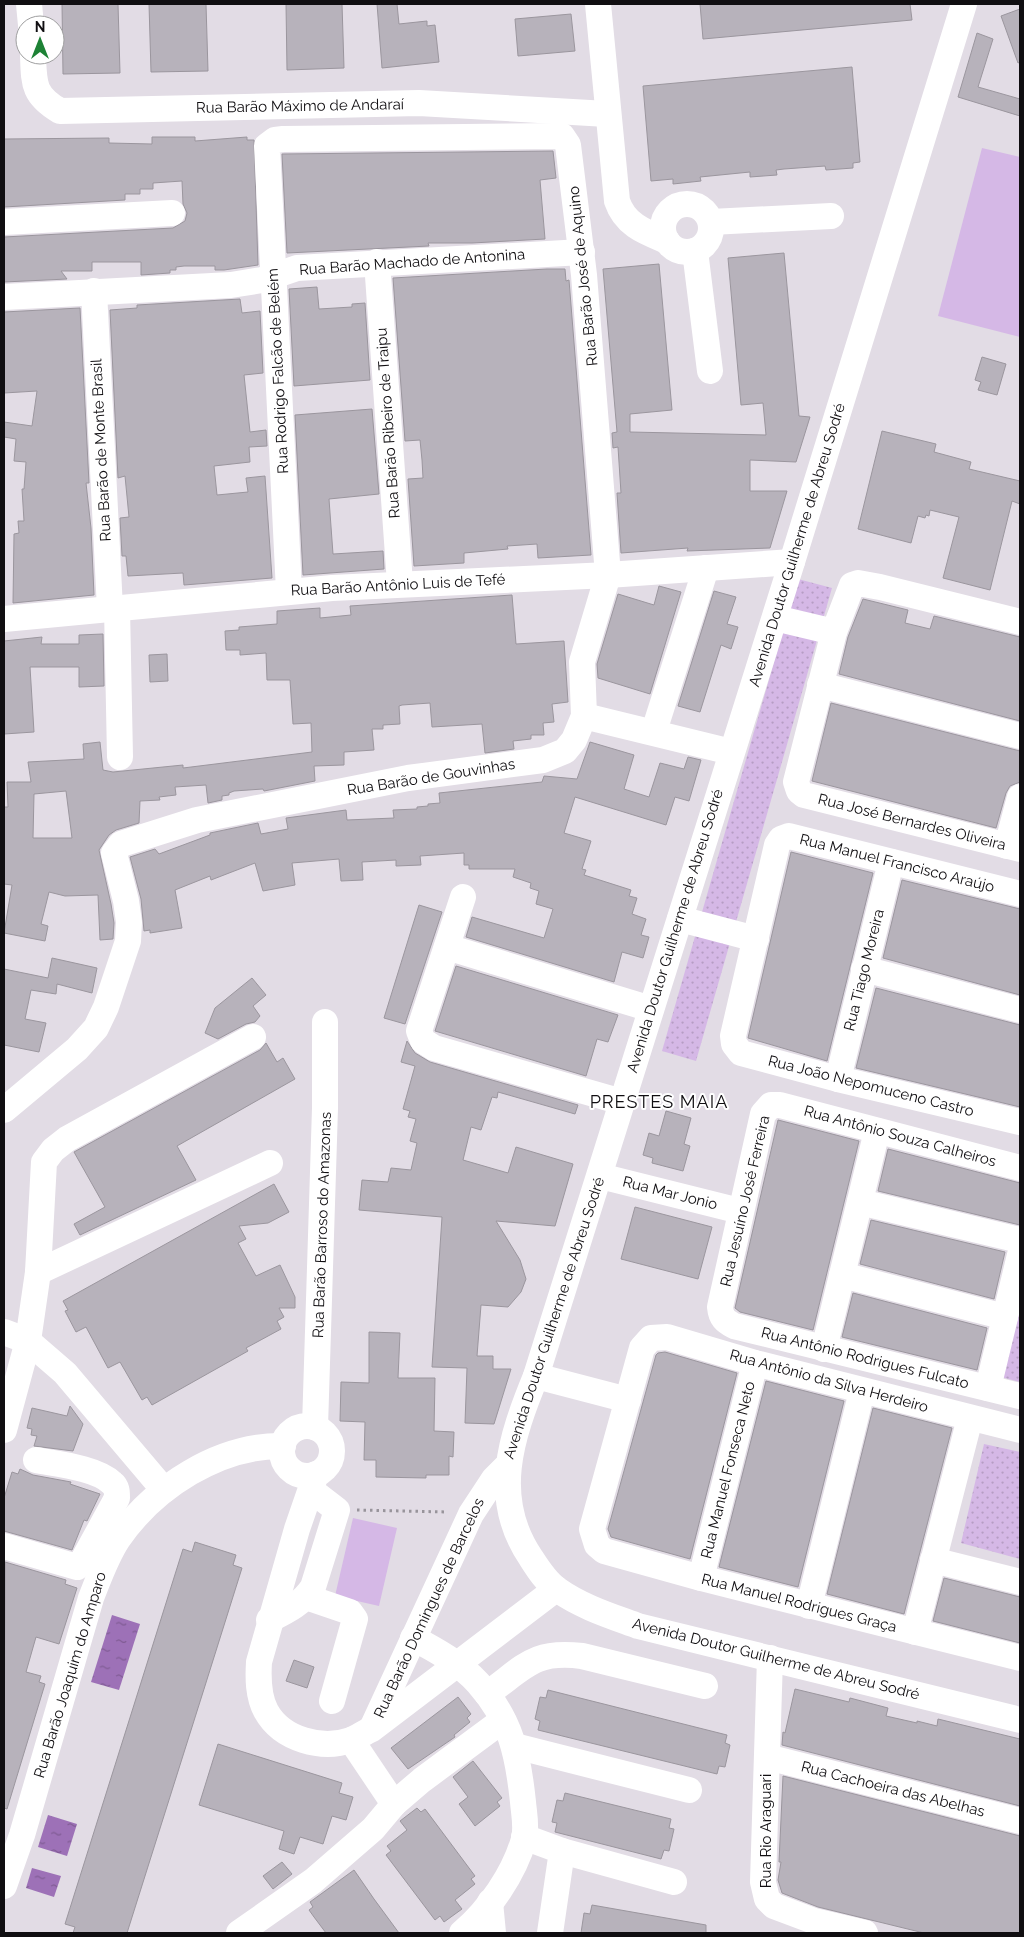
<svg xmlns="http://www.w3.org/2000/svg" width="1024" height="1937" font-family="Raleway,sans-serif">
<defs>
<pattern id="grass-dots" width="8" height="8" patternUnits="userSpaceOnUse" patternTransform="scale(1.25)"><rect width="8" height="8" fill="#d5b8e6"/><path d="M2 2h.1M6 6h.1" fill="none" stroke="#b69dc4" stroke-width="1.8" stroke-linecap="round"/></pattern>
<pattern id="water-ripples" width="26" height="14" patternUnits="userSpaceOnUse" patternTransform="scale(1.25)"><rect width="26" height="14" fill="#9d71b7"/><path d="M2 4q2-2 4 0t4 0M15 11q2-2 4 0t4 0" fill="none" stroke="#7f5b93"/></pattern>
</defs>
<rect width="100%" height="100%" fill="#e2dce5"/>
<g fill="url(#grass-dots)">
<path d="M798,579L832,588L696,1061L662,1051Z"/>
<path d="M1020,1298V1382L1001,1377Z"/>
<path d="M984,1444L1020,1452V1559L961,1543Z"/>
</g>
<g fill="#d5b8e6">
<path d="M982,148L1020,157V337L938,316Z"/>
<path d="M353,1518L397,1528L379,1606L335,1596Z"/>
</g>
<g fill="url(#water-ripples)">
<path d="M112,1615L140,1624L119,1690L91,1682Z"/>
<path d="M48,1815L77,1824L67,1856L38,1847Z"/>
<path d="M32,1868L61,1876L54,1897L26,1888Z"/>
</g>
<g fill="#b7b2bb" stroke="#9b969e" fill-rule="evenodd">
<path d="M62,4H118L120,73L63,74Z"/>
<path d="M149,4H206L208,71L151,72Z"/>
<path d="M286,4H342L344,68L287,70Z"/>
<path d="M377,4H397L399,24L427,21V26L435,25L439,62L382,68Z"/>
<path d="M700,4H910L912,20L703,39Z"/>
<path d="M1020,9V62L1018,63L1001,16Z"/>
<path d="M571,14L575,51L518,56L515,19Z"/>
<path d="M977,33L993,39L978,87L1020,99V116L958,97Z"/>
<path d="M852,67L860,162L853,163V168L826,170L825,166L784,169L776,170L777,175L750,177V172L700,177L701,181L673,184V179L651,181L643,86Z"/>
<path d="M152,137H195V141L247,137V140H254L258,265L224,270H215V266H184L176,267V270H170V273L141,275V262H92V271H61L67,279L4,282V237L173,228L185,221L187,213L183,204L182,181L153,183V189H140V194H125V200L4,207V139L109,138V143L152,144Z"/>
<path d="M553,151L556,178L540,180L545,239L472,243H428L429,246L287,253L282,154Z"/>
<path d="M784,253L799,416L810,417L796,462L750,460V491H787L770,548L687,551L688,548L621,553L617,493H621L618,447L613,448L612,433L617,432L603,269L659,264L672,410L630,414V432L766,435L763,403L741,405L728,258Z"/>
<path d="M547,269H565L566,281L569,280L591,555L538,558L537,544L507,546L508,549L464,553V563L414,566L408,479L423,478L422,460L420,440L405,441L393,278Z"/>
<path d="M317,287L319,309L352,307V304L365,303L370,380L294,386L289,289Z"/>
<path d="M240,299L242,313L260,311L263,373L244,375L250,432L266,430L267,446L249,447L250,462L214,466L217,495L248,492L246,478L265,476L272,578L184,585L183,573L128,576L126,556H122L120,518L129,517L125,476L118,478L110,310L137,308V305Z"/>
<path d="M80,308L89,483H86L91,528L94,595L13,603L14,534L19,533L18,521H24L22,489H24L26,462L14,461L16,439L4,437V422L32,426L37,391L4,393V312Z"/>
<path d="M982,357L1006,364L997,395L978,390L981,382L975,380Z"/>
<path d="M372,409L379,494L329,499L333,554L383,551L384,569L303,575L295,415Z"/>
<path d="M882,431L936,444L934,452L971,462L969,469L1020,481V504L1012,501L990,590L943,578L959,517L930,510L929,516L926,515L925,518L918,516L911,543L858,529Z"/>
<path d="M659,586L681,592L650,694L598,678L597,664L618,594L654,605Z"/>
<path d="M714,591L736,597L727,624L738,627L731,649L721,645L700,712L678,706Z"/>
<path d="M512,595L516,644L564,641L568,702L552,704L554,722L543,723L544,735H531V739L513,741L514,749L485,753L482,724L432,727L430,703L402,705L399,706L400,724L383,725V729H372L374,750L344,752V765L314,766L315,781L264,791L263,789L234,791L229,793V795L222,796V800L208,803L206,785L175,787L176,795L159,797L160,800L140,801L139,823L116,830L109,835L99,850L111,904L114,923L113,939L100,940L98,895L65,896L49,892L41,924L48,926L45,941L4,933L12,885L4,884V807H8L7,782H31L28,762L84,759L83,744L100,742L103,770L113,772L183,765V768L312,752L311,723L293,724L290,680H267L266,653L240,655V650H226L225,631L239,630V627L277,624V611L320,608V618L351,615L350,606ZM66,791L72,838H33L34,794Z"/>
<path d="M863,599L908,610L905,623L930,629L934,616L1020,637V721L839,674L848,637Z"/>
<path d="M103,634L104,686L79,687V667H30L34,732L4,734V641L42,637L41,644H79V635Z"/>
<path d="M167,654L168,681L150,682L149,655Z"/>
<path d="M831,703L1020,751V782L1010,786L1006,793L996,828L812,781Z"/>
<path d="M590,742L634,755L624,789L649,797L660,763L684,769L688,757L701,760L689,801L675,797L666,825L575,797L564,833L591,841L582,869L586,870L584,875L631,890L629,896L637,898L632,914L646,919L641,935L649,937L643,958L622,952L614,982L466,937L472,917L544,938L553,909L536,904L539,891L530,888L531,883L513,877L515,869H469V865H464V853L420,856L421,865L396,866V860L362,862L363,880L341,881L339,859L292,863L295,885L263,891L255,863L211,880L210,876L175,890L182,928L150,933V930L144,931L141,899L130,857L155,849L159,854L210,835V833L258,823L261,834L288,829L286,818L346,810L347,820L394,818L393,810L417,809V807L428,806V804L440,803L439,793L542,782L544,776L577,779Z"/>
<path d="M791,852L873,873L827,1061L748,1038Z"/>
<path d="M902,880L1020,909V995L883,958Z"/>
<path d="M419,905L442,912L405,1024L384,1018Z"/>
<path d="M52,958L97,968L92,993L57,984L56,994L31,990L25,1019L46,1023L39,1052L4,1045V969L48,978Z"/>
<path d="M456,966L618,1015L608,1042L597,1039L586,1076L435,1031Z"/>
<path d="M252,978L266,995L253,1006L260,1016L255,1022L246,1024L218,1039L205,1033L215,1008Z"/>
<path d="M876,988L1020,1025V1107L856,1068Z"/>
<path d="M407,1041L415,1053L430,1062L578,1105L575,1114L498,1092L497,1098L492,1097L481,1130L471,1127L463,1160L508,1173L516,1147L573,1164L555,1226L496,1221L520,1260L526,1279L521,1292L508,1307L481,1305L477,1356H493V1369H511L494,1424L465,1423L467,1368L432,1367L442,1217L359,1210L362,1180L388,1182L391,1168L411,1170L417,1143L410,1141L416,1119L408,1117L410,1111L403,1109L415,1066L401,1062Z"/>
<path d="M266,1043L277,1062L283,1058L295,1079L177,1146L196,1180L80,1235L74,1224L105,1207L74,1152L260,1050Z"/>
<path d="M666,1111L691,1118L684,1144L690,1146L683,1171L652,1163L653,1158L643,1155L649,1133L659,1136Z"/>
<path d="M778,1120L859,1141L813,1330L740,1312L735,1308Z"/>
<path d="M888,1149L1020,1183V1225L878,1191Z"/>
<path d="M274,1184L289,1212L268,1223L239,1226L246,1239L238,1243L256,1276L280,1265L295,1297V1308H279L284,1317L277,1321L281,1329L246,1348L248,1351L152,1405L147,1397L142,1400L120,1362L108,1368L86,1327L76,1332L65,1311L68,1310L63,1301Z"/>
<path d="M635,1207L712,1227L698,1279L621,1259Z"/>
<path d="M871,1220L1005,1252L994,1299L860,1264Z"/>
<path d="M853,1293L987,1328L977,1370L842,1337Z"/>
<path d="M369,1332L400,1333L398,1378H435L434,1431L454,1432L453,1457L449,1456V1475H426V1478L376,1477V1460H364L365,1422L340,1421L341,1382L369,1383Z"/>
<path d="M665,1352L737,1373L690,1559L611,1537L608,1529L656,1355L658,1353Z"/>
<path d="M766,1381L844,1401L798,1587L719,1567Z"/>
<path d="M70,1406L83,1424L73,1451L34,1446L37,1436L31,1435L32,1429L27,1428L32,1408L67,1416Z"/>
<path d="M873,1408L952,1428L904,1614L827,1594Z"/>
<path d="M20,1469L33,1475L71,1482L70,1484L100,1494L87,1521L84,1520L72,1550L4,1531V1498L12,1472L18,1474Z"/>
<path d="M195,1542L236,1555L233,1565L242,1568L204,1689L127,1933H73L75,1927L65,1924L122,1743L183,1549L192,1552Z"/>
<path d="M5,1562L66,1580L65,1584L77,1588L59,1644L36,1637L26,1672L41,1676L39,1682L45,1684L7,1809L4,1808Z"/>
<path d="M944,1578L1020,1597V1643L933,1621Z"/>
<path d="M294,1660L314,1667L307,1688L286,1681Z"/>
<path d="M795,1689L849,1702L850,1698L888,1708L886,1716L917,1723V1721L937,1726L938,1719L1020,1739V1806L782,1745L783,1732L785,1733Z"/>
<path d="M548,1690L727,1735L725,1743L730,1745L725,1767L719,1766L717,1774L538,1730L540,1721L535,1719L540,1697L546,1698Z"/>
<path d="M458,1697L471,1714L467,1718L470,1722L454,1735L455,1737L408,1769L391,1748Z"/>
<path d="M218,1744L342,1783L339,1793L353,1797L346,1820L332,1816L323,1844L300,1837L294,1854L279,1849L284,1831L199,1805Z"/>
<path d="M473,1761L502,1798L497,1802L500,1806L475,1826L459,1804L468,1797L453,1777Z"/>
<path d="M783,1776L1020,1836V1933H924L818,1907L782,1893L778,1880L781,1862H779Z"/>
<path d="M565,1793L671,1819L669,1828L674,1829L669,1851L664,1850L661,1859L555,1832L557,1823L552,1822L557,1800L563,1801Z"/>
<path d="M417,1808L421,1812L425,1809L475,1876L471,1879L475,1884L455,1900L462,1909L444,1922L440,1916L435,1920L386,1855L391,1851L387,1846L407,1830L400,1821Z"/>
<path d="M282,1862L292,1874L273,1889L263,1876Z"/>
<path d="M354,1870L374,1899L399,1933H326L314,1917L309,1910L313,1907L310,1902Z"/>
<path d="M592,1905L706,1925V1933H581L584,1913L590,1914Z"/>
</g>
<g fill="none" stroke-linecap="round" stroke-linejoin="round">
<path stroke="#98949b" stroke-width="3" stroke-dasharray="2.5 4" stroke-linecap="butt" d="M357,1510L448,1512"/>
<g stroke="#fff" stroke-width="26">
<path d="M29,4L31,25"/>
<path d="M598,4L617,201C625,225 645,232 667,241"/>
<path d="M964,4L792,562L536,1376C511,1437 490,1498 531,1558C538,1569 547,1583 558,1590C582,1607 611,1616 638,1626L1020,1720"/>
<path d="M33,55C34,84 33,95 60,111L419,103L607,114"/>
<circle cx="687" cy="228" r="24"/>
<path d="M4,222L172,213"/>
<path d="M711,222L831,216"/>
<path d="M695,251L710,371"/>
<path d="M377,262L400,583"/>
<path d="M94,291L110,609"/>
<path d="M4,297L231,285L262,280L297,268L582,252"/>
<path d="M117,608L120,757"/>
<path d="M775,618L834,632"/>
<path d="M4,619L332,588L608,575L792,562"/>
<path d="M1020,622L880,587L858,583L852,585L834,632L796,782L799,791L804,795L1020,849"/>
<path d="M820,685L1020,736"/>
<path d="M584,716L731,752"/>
<path d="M654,731L706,568"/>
<path d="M1007,846L1020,797"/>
<path d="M1020,894L789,836L781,839L777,845L733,1036L734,1044L741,1053L838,1079L1020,1122"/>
<path d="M463,897L419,1031L423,1041L434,1048L622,1102"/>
<path d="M680,919L756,939"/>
<path d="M447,947L651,1009"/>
<path d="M864,969L1020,1010"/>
<path d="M838,1079L891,862"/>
<path d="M4,1110L77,1049L96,1028L106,1007L128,941L129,922L126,901L114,853L121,844L197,820L408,778L543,760L565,751L574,740L584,716L582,662L608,575L584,275L568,145L562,136L283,139L275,140L267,146L289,591"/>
<path d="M1020,1168L780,1105H771L763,1114L720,1307C721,1318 725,1321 734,1326L1020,1396"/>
<path d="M600,1176L740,1211"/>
<path d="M860,1202L1020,1240"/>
<path d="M38,1272L270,1163"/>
<path d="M842,1275L1005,1317"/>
<path d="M4,1332L28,1341L65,1373L164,1490"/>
<path d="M824,1349L877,1131"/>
<path d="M536,1376L628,1400"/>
<path d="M988,1388L1020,1255"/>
<circle cx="307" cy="1451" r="25"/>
<path d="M315,1427L325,1108V1022"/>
<path d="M4,1430L28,1341L38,1272L44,1162L53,1150L67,1139L253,1037"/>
<path d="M1020,1430L755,1363L667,1337L651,1338L642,1348L592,1529L597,1545L604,1551L701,1578L1020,1658"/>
<path d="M316,1474L297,1529L259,1662C258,1678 258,1696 266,1711C282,1740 322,1750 351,1740C358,1737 365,1732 372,1729L556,1589"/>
<path d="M4,1546L77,1567L82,1562L117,1498C117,1492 117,1487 112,1483C97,1468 57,1464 36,1460"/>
<path d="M933,1560L1020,1582"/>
<path d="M701,1578L755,1363"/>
<path d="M306,1597L350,1612L355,1619L332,1701"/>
<path d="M809,1606L862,1391"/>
<path d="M269,1620C287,1611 302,1604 313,1587L337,1510L311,1490"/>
<path d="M915,1632L970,1418"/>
<path d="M413,1638C436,1650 461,1664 478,1683C511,1720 518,1754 523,1802C524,1814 527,1827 524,1839C514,1874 489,1910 462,1933"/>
<path d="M770,1658L763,1882L767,1899L774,1906L814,1921L865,1933"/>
<path d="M487,1694C525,1667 533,1650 582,1656L705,1686"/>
<path d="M373,1726L471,1514L494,1479L507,1466"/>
<path d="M351,1740L394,1804"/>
<path d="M515,1746L689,1790"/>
<path d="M767,1757L1020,1821"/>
<path d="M524,1837L562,1851L550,1933"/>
<path d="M562,1851L674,1882"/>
<path d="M4,1886L22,1835L91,1598C99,1578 106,1557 118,1539C154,1487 219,1445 283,1446"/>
<path d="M490,1902L493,1933"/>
<path d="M239,1933L313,1881L373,1829L394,1804L422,1780L503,1720"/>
</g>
</g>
<g text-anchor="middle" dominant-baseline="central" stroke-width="4" stroke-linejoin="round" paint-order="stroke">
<g font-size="15" fill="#100e11" stroke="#fff">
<text transform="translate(300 106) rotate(-1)">Rua Barão Máximo de Andaraí</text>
<text transform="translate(412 262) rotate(-4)">Rua Barão Machado de Antonina</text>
<text transform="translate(583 276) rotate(-96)">Rua Barão José de Aquino</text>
<text transform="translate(278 371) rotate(-93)">Rua Rodrigo Falcão de Belém</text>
<text transform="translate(388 423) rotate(-94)">Rua Barão Ribeiro de Traipu</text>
<text transform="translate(101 450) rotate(-93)">Rua Barão de Monte Brasil</text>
<text transform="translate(797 545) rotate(-73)">Avenida Doutor Guilherme de Abreu Sodré</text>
<text transform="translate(398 585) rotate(-3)">Rua Barão Antônio Luis de Tefé</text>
<text transform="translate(431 777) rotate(-9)">Rua Barão de Gouvinhas</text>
<text transform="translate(912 822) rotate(14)">Rua José Bernardes Oliveira</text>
<text transform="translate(897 863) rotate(14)">Rua Manuel Francisco Araújo</text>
<text transform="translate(675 931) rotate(-73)">Avenida Doutor Guilherme de Abreu Sodré</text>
<text transform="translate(864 970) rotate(-76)">Rua Tiago Moreira</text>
<text transform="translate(871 1086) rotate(14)">Rua João Nepomuceno Castro</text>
<text transform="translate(900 1136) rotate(15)">Rua Antônio Souza Calheiros</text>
<text transform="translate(670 1193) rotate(14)">Rua Mar Jonio</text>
<text transform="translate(745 1201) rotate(-77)">Rua Jesuíno José Ferreira</text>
<text transform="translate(322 1225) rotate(-88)">Rua Barão Barroso do Amazonas</text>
<text transform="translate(554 1318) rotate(-72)">Avenida Doutor Guilherme de Abreu Sodré</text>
<text transform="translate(865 1358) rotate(14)">Rua Antônio Rodrigues Fulcato</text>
<text transform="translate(829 1381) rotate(15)">Rua Antônio da Silva Herdeiro</text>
<text transform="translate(728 1470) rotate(-76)">Rua Manuel Fonseca Neto</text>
<text transform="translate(799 1603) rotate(14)">Rua Manuel Rodrigues Graça</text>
<text transform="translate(429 1608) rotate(-65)">Rua Barão Domingues de Barcelos</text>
<text transform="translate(776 1659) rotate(14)">Avenida Doutor Guilherme de Abreu Sodré</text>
<text transform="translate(70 1675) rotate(-73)">Rua Barão Joaquim do Amparo</text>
<text transform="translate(893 1789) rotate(14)">Rua Cachoeira das Abelhas</text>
<text transform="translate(766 1831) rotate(-90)">Rua Rio Araguari</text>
</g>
<g font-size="18" letter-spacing="1" fill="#100e11" stroke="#fff">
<text x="659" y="1101">PRESTES MAIA</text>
</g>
</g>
<rect width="1024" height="1937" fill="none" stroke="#100e11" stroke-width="10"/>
<g transform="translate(40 40)"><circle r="24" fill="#ffffff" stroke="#9f9fa0"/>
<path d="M0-4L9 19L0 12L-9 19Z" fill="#1d8235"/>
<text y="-8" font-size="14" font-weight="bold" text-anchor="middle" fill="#100e11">N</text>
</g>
</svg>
